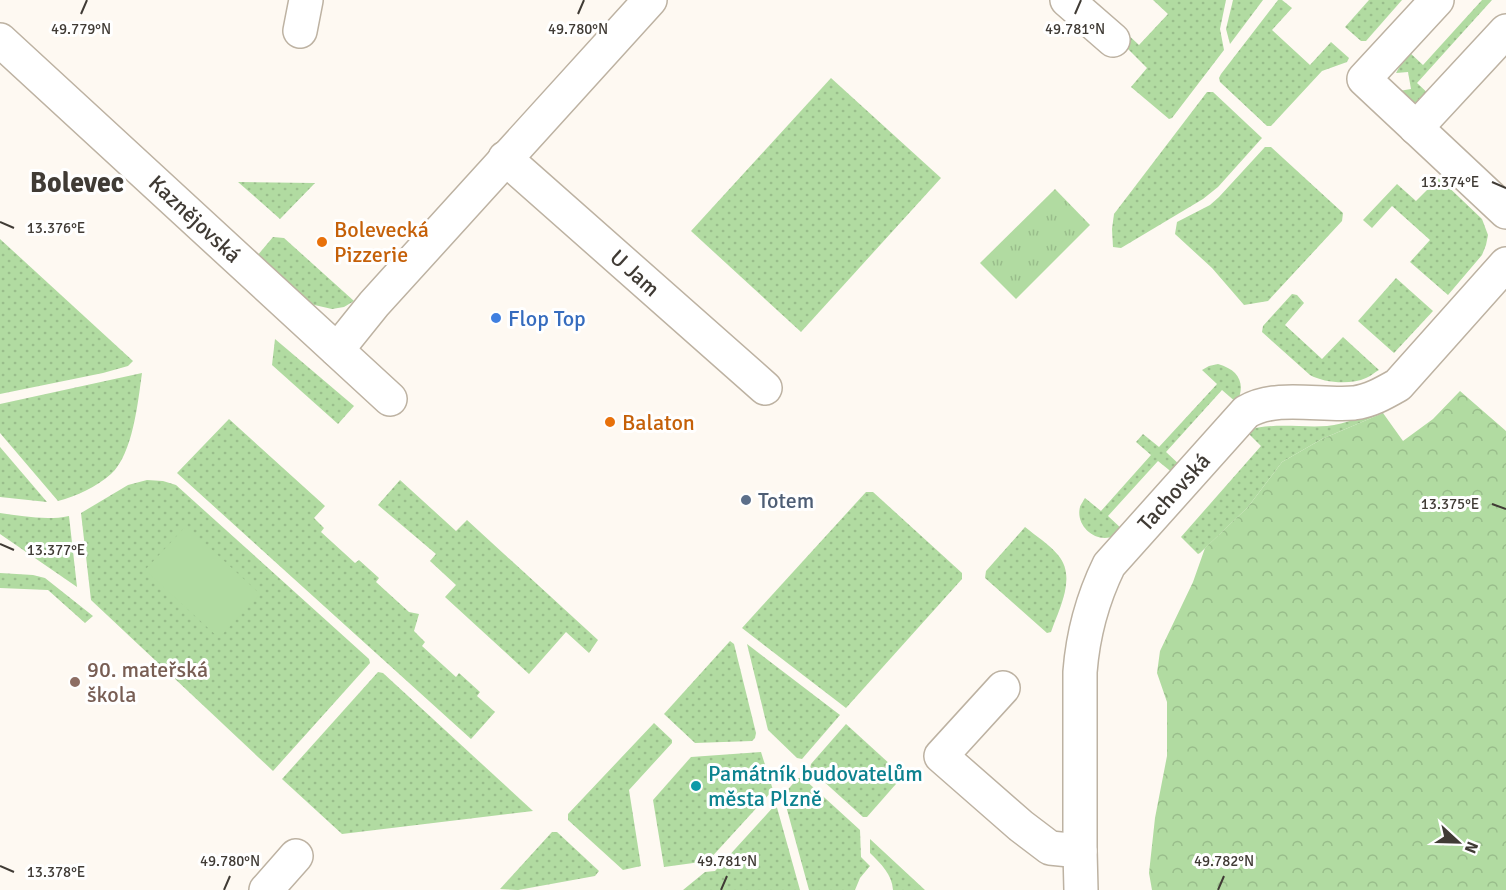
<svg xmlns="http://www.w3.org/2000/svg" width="1506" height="890" font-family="Signika,sans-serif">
<defs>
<pattern id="grass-dots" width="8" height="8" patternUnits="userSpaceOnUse" patternTransform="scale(1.5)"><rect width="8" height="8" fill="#b1dba1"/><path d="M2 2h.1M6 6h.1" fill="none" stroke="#99bd8b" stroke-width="1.8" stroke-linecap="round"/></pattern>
<pattern id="forest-crowns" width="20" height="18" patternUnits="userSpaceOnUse" patternTransform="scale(1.5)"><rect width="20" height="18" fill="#b1dba1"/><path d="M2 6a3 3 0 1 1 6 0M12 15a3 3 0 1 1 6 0" fill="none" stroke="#99bd8b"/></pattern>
<pattern id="park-tufts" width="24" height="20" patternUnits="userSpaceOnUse" patternTransform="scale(1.5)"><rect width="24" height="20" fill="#b1dba1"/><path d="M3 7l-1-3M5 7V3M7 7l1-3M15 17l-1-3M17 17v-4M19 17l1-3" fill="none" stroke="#99bd8b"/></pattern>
</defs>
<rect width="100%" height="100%" fill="#fef9f2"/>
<g fill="url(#grass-dots)">
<path d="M1153,0H1226L1220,29L1224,50L1172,118L1169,119L1131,87L1147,68L1123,44V30L1139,45L1168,14Z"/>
<path d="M1233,0H1263L1230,44L1226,29Z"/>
<path d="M1278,0H1282L1292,8L1272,30L1310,65L1331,42L1349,58L1347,62L1322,71L1271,126H1267L1220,82L1219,78L1221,74Z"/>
<path d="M1369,0H1402L1366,41H1361L1345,27Z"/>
<path d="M1482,0H1492L1417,83L1432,97C1414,105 1413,104 1399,91L1411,89L1408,72L1396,73L1408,51L1423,65Z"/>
<path d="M831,78L941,178L801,332L691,231Z"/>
<path d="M1207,92H1213L1262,138L1218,187L1203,199L1121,248L1113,247L1112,229L1114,214Z"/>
<path d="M1265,147H1271L1343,213L1342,221L1268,301L1244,305L1212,268L1175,234L1177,222L1210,205L1219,197Z"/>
<path d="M1439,178L1482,219L1488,235L1486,245L1482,255L1448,295L1410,262L1430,240L1392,206L1372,228L1363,220L1397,184L1416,201Z"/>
<path d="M238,182L315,183L280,219Z"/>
<path d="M273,237L284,238L354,301L344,307L332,309L310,304L257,256Z"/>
<path d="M0,239L133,361L128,366L103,373L0,394Z"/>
<path d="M1396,278L1433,311L1394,353L1358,321Z"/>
<path d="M1292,294L1297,295L1304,303L1285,325L1322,359L1343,337L1379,370C1375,372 1371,376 1366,378C1351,385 1324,383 1310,375L1262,332L1263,326Z"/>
<path d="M275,339L354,406L338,424L272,365Z"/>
<path d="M1218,364C1239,370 1246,383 1237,403L1222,390L1166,452L1181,466L1174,474L1158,461L1108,516L1123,530C1122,531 1116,536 1114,536C1096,544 1075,526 1080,507C1080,506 1085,498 1085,498L1101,511L1151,455L1136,442L1143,434L1159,447L1217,384L1202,370L1209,366Z"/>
<path d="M142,373C138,401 133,454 111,474C96,487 77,496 58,501L0,433V404Z"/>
<path d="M1381,408L1383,413L1322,439L1282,462L1248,507L1200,553L1198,554L1181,537L1261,446L1246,431C1268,422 1303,428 1327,426C1346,424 1364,416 1381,408Z"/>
<path d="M229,419L325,506L314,518L324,528L321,532L355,563L359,560L379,578L376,582L409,612L419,614L414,631L425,642L422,646L456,677L459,673L480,692L477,696L495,712L471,739L177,473Z"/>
<path d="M0,447L47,502L0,497Z"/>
<path d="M147,480L163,481L176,485L369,659L370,663L273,771L91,600L81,513L128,485Z"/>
<path d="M400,480L456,531L467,520L598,640L589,653L566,632L529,674L445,597L456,585L430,561L436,554L378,505Z"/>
<path d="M866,492H873L962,573V579L846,708L742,628Z"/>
<path d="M0,513C23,516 46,521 69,516L77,587L0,534Z"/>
<path d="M1025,527C1036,536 1049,544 1058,555C1077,577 1059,609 1051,632L1047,633L985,578L986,571Z"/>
<path d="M0,573L33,575L45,578L93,616L85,623L48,590L0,588Z"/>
<path d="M730,641L734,644L756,733L755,738L752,741L695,743L664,714Z"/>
<path d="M747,644L840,715L802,759L797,758L768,730Z"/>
<path d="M378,672L383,673L533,811L342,834L282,779Z"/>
<path d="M654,723L672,740V743L629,790L641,866L623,870L568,820V814Z"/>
<path d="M846,724L903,776L867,817H863L810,769L811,764Z"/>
<path d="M761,752L773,790L708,861L664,867L653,800L691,757Z"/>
<path d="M798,778H803L860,830L861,857L870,866L860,878L855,890H809L783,795Z"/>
<path d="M776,804L800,890H683L705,872L715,871Z"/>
<path d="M552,832H557L599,871L595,876L518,890L500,889Z"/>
<path d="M870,839L925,890H893C892,874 881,864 870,853Z"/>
</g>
<path fill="url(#forest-crowns)" d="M1460,391L1506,431V890H1152L1149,873L1155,818L1167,756V702L1157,673L1160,651L1193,582L1205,548L1248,507L1282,462L1322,439L1383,413L1403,441L1433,419Z"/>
<path fill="url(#park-tufts)" d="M1055,189L1090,225L1016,299L980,263Z"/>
<path fill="#b1dba1" d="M186,526L260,594L219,638L145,570Z"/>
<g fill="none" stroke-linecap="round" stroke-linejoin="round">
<g stroke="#bdb2a2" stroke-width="36">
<g id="minor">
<path d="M1067,0L1113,40"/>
<path d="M1437,0L1364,79L1506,212"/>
<path d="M300,31L306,0"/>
<path d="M0,40L390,399"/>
<path d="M1416,128L1506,31"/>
<path d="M505,158L765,388"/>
<path d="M337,350L374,304L650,0"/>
<path d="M1003,688L941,756L1021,826L1050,848L1080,851"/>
<path d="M266,890L296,856"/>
<path d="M1081,890L1080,851V672C1083,633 1092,600 1109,565L1246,412C1276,394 1320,406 1354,403C1370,401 1384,393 1398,385L1506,264"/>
</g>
</g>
<use href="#minor" stroke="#fff" stroke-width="33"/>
</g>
<path fill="none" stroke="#403b35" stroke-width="2" d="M81,14L87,0M578,14L584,0M1075,14L1081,0M1492,182L1506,188M0,222L14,228M1492,504L1506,509M0,544L14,550M0,866L14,872M224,890L230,876M721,890L727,876M1218,890L1224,876"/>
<g fill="#e8710a" stroke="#fff" stroke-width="2">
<circle cx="322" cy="242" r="6"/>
<circle cx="610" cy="422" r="6"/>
</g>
<circle fill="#3f7fe0" stroke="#fff" stroke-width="2" cx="496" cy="318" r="6"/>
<circle fill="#5c6f8a" stroke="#fff" stroke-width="2" cx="746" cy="500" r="6"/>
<circle fill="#8d6e63" stroke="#fff" stroke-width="2" cx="75" cy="682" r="6"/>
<circle fill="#0f9aa8" stroke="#fff" stroke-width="2" cx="696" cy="786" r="6"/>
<g text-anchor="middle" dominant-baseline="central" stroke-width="6" stroke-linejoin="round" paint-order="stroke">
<g font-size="22" fill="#403b35" stroke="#fff">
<text transform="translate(195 219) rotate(43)">Kaznějovská</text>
<text transform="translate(635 273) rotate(42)">U Jam</text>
<text transform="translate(1174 492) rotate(-48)">Tachovská</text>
</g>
<g font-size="22" fill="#c56008" stroke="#fff" text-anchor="start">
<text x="334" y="229">Bolevecká<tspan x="334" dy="25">Pizzerie</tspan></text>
<text x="622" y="422">Balaton</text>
</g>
<g font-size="22" fill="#366cbe" stroke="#fff" text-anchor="start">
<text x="508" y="318">Flop Top</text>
</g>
<g font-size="22" fill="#4e5e75" stroke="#fff" text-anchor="start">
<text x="758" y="500">Totem</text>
</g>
<g font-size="22" fill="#785e54" stroke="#fff" text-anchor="start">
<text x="87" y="669">90. mateřská<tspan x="87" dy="25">škola</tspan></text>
</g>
<g font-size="22" fill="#0d838f" stroke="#fff" text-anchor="start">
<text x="708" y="773">Památník budovatelům<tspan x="708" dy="25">města Plzně</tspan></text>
</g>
<g font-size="28" font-weight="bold" fill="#403b35" stroke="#fff">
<text x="77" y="183">Bolevec</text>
</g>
</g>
<g font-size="15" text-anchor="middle" fill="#403b35" stroke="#fff" stroke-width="6" stroke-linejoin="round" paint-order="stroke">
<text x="578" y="34">49.780°N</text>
<text x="81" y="34">49.779°N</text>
<text x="1075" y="34">49.781°N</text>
<text x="1450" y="187">13.374°E</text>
<text x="56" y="233">13.376°E</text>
<text x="1450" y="509">13.375°E</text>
<text x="56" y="555">13.377°E</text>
<text x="230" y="866">49.780°N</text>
<text x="727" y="866">49.781°N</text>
<text x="1224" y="866">49.782°N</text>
<text x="56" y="877">13.378°E</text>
</g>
<g transform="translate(1458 842) rotate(112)" stroke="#ffffff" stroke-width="4.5" paint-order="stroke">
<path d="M0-4.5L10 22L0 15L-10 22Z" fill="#403b35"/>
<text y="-9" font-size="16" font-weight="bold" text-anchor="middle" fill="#403b35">N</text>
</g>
</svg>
